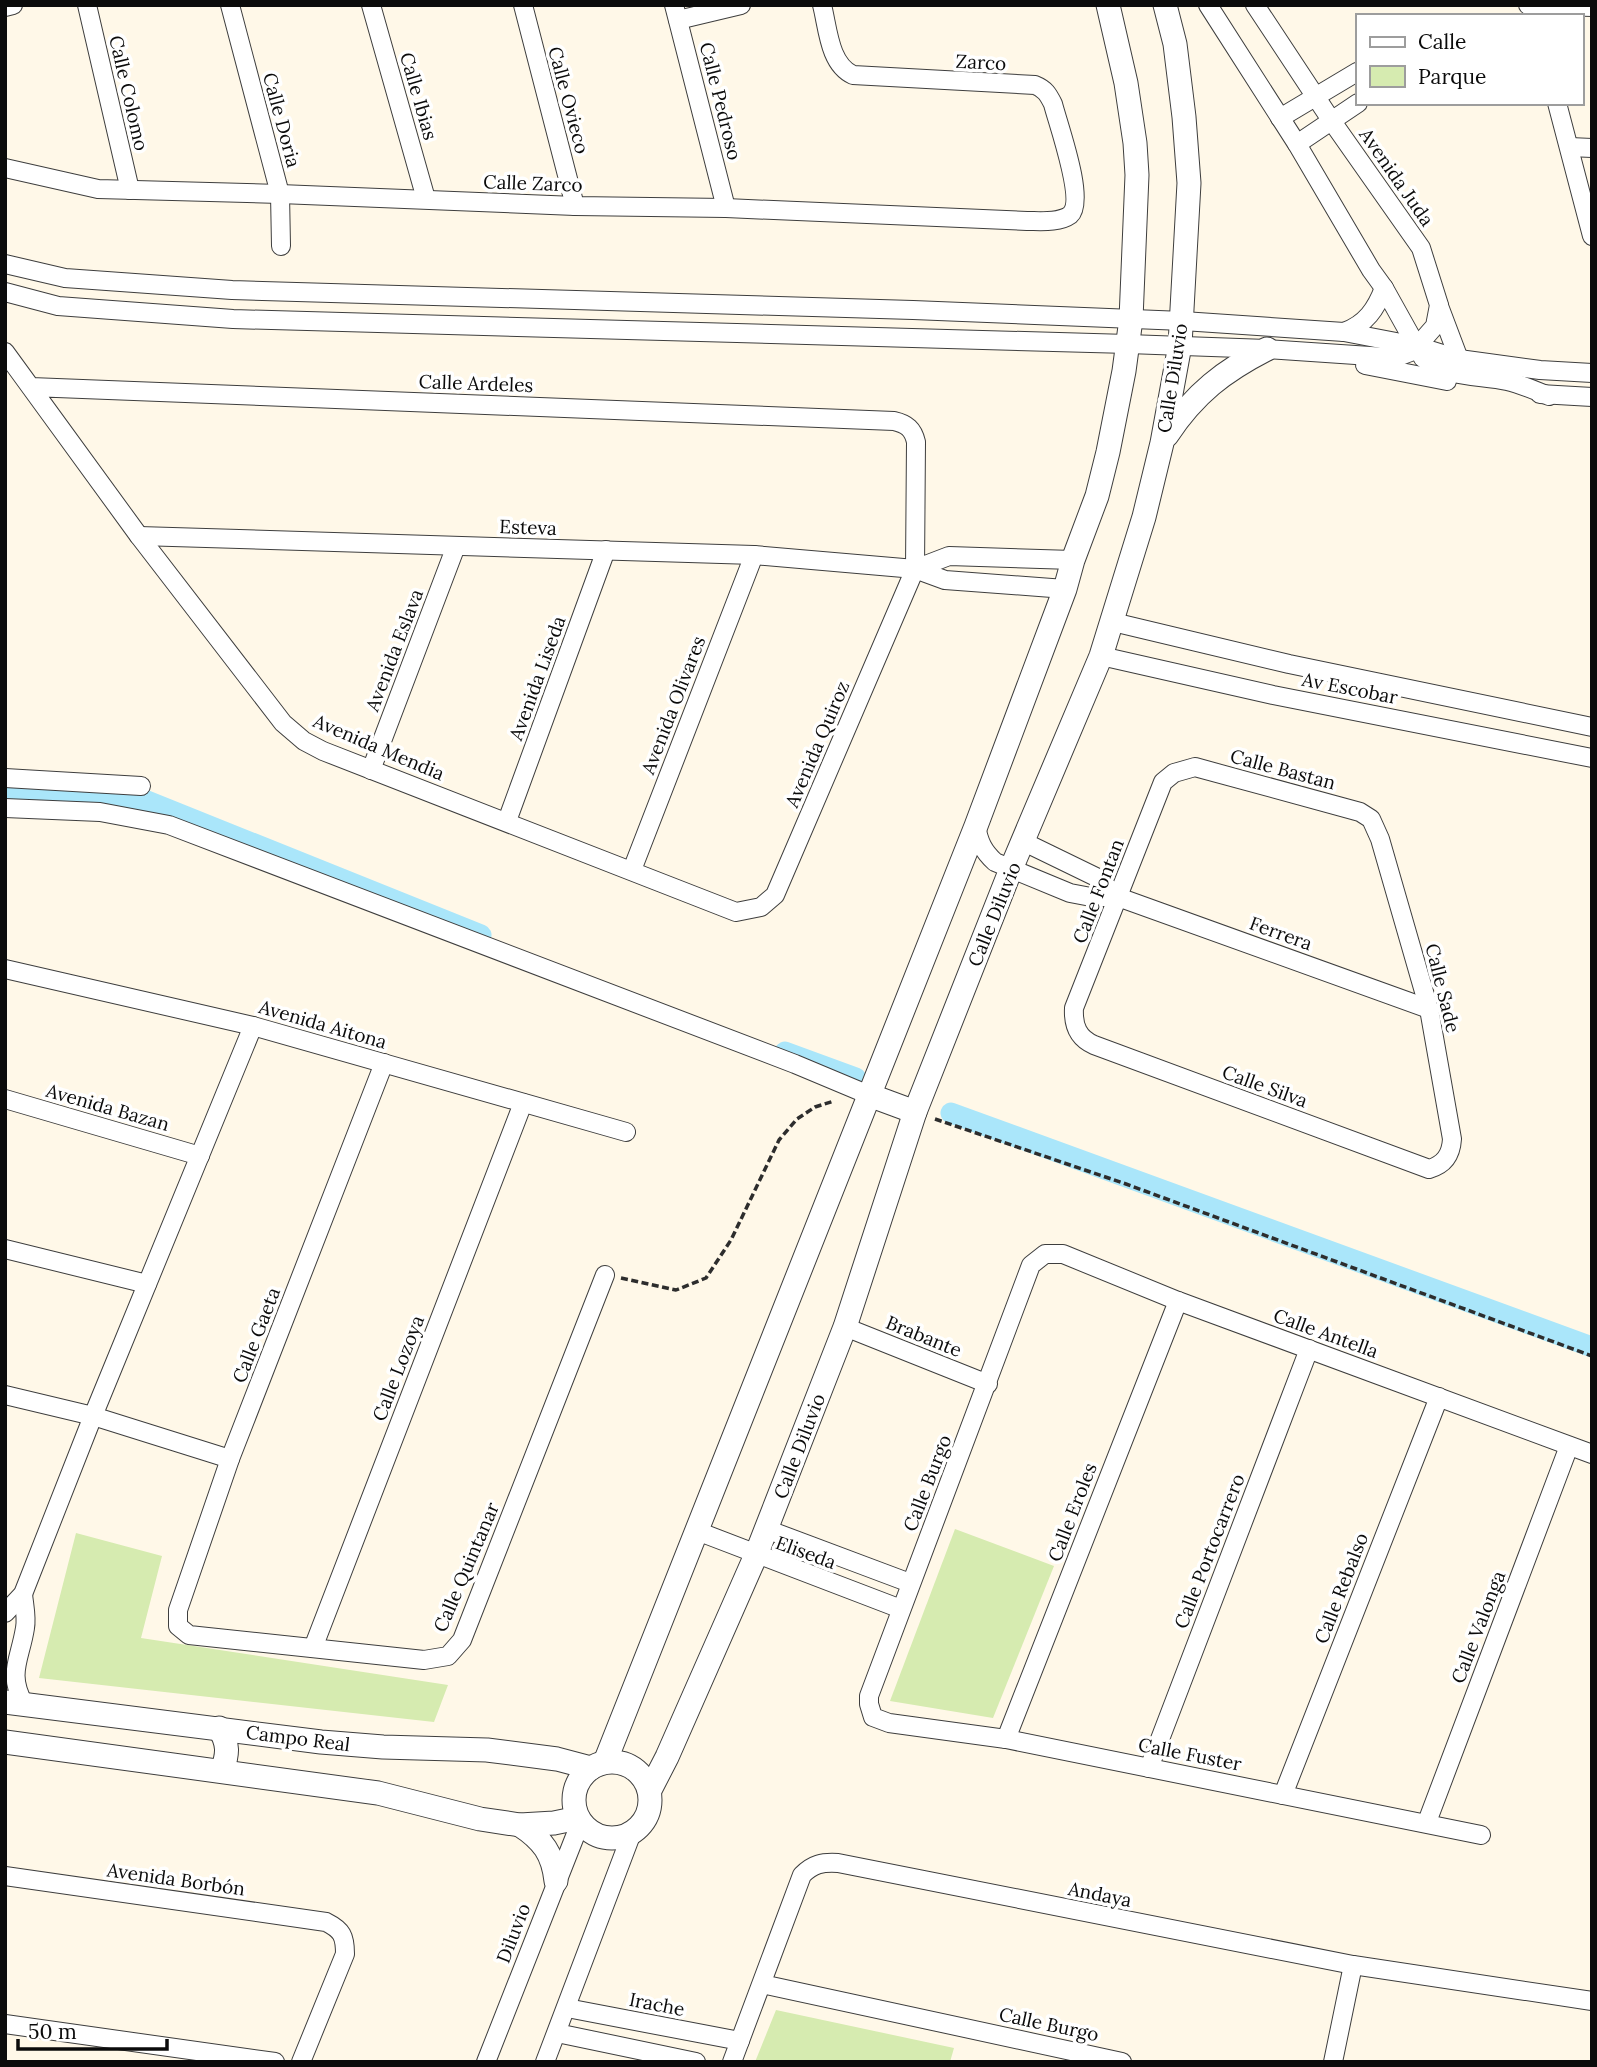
<svg xmlns="http://www.w3.org/2000/svg" width="1597" height="2067" font-family="Lora,serif">
<rect width="100%" height="100%" fill="#fff8e8"/>
<g fill="#d6ebb0">
<path d="M955,1529L1054,1566L993,1718L890,1701Z"/>
<path d="M76,1533L162,1556L141,1638L448,1685L434,1722L39,1678Z"/>
<path d="M776,2010L954,2048L950,2062H755Z"/>
</g>
<g fill="none" stroke-linecap="round" stroke-linejoin="round">
<g stroke="#aae6fa" stroke-width="21">
<path d="M5,793L94,796L147,801L481,935"/>
<path d="M785,1052L856,1078"/>
<path d="M951,1113L1592,1347"/>
</g>
<g stroke="#3e3e3e" stroke-width="20">
<g id="minor">
<path d="M87,5L130,190"/>
<path d="M230,5L280,194L281,246"/>
<path d="M371,5L426,199"/>
<path d="M523,5L575,206"/>
<path d="M674,5L726,208"/>
<path d="M1208,5L1297,144L1371,270L1384,288L1423,358C1444,378 1480,375 1507,381C1521,384 1536,391 1549,396"/>
<path d="M1528,5L1592,7"/>
<path d="M5,7L13,5"/>
<path d="M678,20L741,5"/>
<path d="M1557,103L1592,236"/>
<path d="M1280,118L1357,72"/>
<path d="M1297,144L1358,103"/>
<path d="M1570,147L1592,148"/>
<path d="M5,168L98,189L280,194L575,206L726,208L1027,221C1040,221 1059,223 1070,215C1086,201 1058,124 1053,104C1048,94 1045,89 1035,85L853,75C829,64 828,28 822,5"/>
<path d="M5,264L65,278L232,290L913,310L1183,321L1344,332L1417,346L1459,359L1540,370L1592,373"/>
<path d="M5,292L58,306L233,319L1128,344L1267,349L1385,357L1400,356L1413,351L1435,326L1439,305L1421,248L1331,120L1255,5"/>
<path d="M1439,306L1459,359"/>
<path d="M1344,332C1366,324 1376,309 1384,288"/>
<path d="M5,352L139,536L283,723L304,741L323,751L736,912L761,907L775,895L915,569L916,442C913,429 907,424 894,421L31,387"/>
<path d="M1365,365L1447,381"/>
<path d="M1540,394L1592,397"/>
<path d="M139,536L754,555L915,569L945,580L1065,589"/>
<path d="M915,569L949,556L1073,560"/>
<path d="M1113,622L1289,664L1592,727"/>
<path d="M1101,656L1273,695L1592,758"/>
<path d="M1195,767L1360,812L1371,819L1380,839L1429,1009L1452,1139C1451,1155 1444,1165 1429,1169L1094,1045C1078,1038 1073,1026 1074,1008L1163,782L1174,773Z"/>
<path d="M371,770L456,546"/>
<path d="M5,778L141,786"/>
<path d="M5,808L100,812L169,825L795,1064L869,1095"/>
<path d="M507,821L606,550"/>
<path d="M976,826C979,842 983,851 995,862L1070,893L1091,897H1118L1429,1009"/>
<path d="M1024,842L1096,877L1118,897"/>
<path d="M632,870L754,555"/>
<path d="M5,969L253,1026L626,1132"/>
<path d="M384,1063L230,1459L178,1610V1626L189,1635L424,1660L448,1656L462,1640L605,1275"/>
<path d="M5,1099L200,1156"/>
<path d="M5,1249L147,1284"/>
<path d="M845,1327L988,1384"/>
<path d="M5,1395L93,1416L230,1459"/>
<path d="M766,1529L910,1583"/>
<path d="M697,1531L901,1609"/>
<path d="M23,1594C24,1605 27,1617 25,1628C20,1660 7,1673 24,1704"/>
<path d="M5,1613L23,1594L93,1416L253,1026"/>
<path d="M313,1648L523,1103"/>
<path d="M1006,1739L1178,1301"/>
<path d="M1149,1768L1309,1349"/>
<path d="M1283,1795L1439,1397"/>
<path d="M1427,1822L1569,1446"/>
<path d="M1481,1835L1006,1739L889,1723L873,1717L869,1704V1696L1031,1265L1045,1254H1063L1178,1301L1592,1454"/>
<path d="M5,1876L326,1922C342,1930 345,1936 345,1954L301,2062"/>
<path d="M762,1984L1122,2062"/>
<path d="M567,2008L740,2041"/>
<path d="M5,2024L275,2062"/>
<path d="M557,2033L696,2062"/>
<path d="M486,2062L581,1821"/>
<path d="M545,2062L633,1830"/>
<path d="M732,2062L802,1875C813,1864 822,1862 838,1863L1353,1965L1592,2001"/>
<path d="M1333,2062L1353,1965"/>
</g>
</g>
<g stroke="#3e3e3e" stroke-width="25">
<g id="tertiary">
<path d="M1167,435C1195,393 1224,371 1267,349"/>
<path d="M869,1095L915,1112"/>
<path d="M5,1702L321,1742L383,1747L487,1750L557,1759L591,1768"/>
<path d="M219,1728C229,1744 228,1754 222,1771"/>
<path d="M5,1742L378,1793L480,1819L520,1825L554,1823L578,1818"/>
<path d="M605,1762L976,826L1065,589L1073,560L1097,496L1108,452L1124,371L1131,319L1137,175L1135,143L1126,83L1108,5"/>
<circle cx="612" cy="1800" r="38"/>
<path d="M650,1790L667,1757L756,1555L845,1327L915,1112L1011,869L1101,656L1144,517L1162,443L1180,345L1189,183L1184,117L1175,44L1165,5"/>
<path d="M520,1825C543,1840 553,1854 556,1881"/>
</g>
</g>
<g stroke="#2d2d2d" stroke-width="3.5" stroke-dasharray="7 3.5" stroke-linecap="butt">
<path d="M935,1119L1126,1184L1592,1356"/>
<path d="M621,1278L676,1290L706,1278L731,1240L779,1140L797,1119L815,1107L834,1101"/>
</g>
<use href="#minor" stroke="#fff" stroke-width="18"/>
<use href="#tertiary" stroke="#fff" stroke-width="23"/>
</g>
<g text-anchor="middle" dominant-baseline="central" stroke-width="7" stroke-linejoin="round" paint-order="stroke">
<g font-size="19" fill="#0b0b0b" stroke="#fff">
<text transform="translate(981 62) rotate(3)">Zarco</text>
<text transform="translate(129 93) rotate(77)">Calle Colomo</text>
<text transform="translate(419 96) rotate(74)">Calle Ibias</text>
<text transform="translate(569 100) rotate(75)">Calle Ovieco</text>
<text transform="translate(721 101) rotate(76)">Calle Pedroso</text>
<text transform="translate(282 120) rotate(75)">Calle Doria</text>
<text transform="translate(1397 177) rotate(55)">Avenida Juda</text>
<text transform="translate(533 183) rotate(2)">Calle Zarco</text>
<text transform="translate(1172 378) rotate(-81)">Calle Diluvio</text>
<text transform="translate(476 383) rotate(2)">Calle Ardeles</text>
<text transform="translate(528 527) rotate(2)">Esteva</text>
<text transform="translate(394 650) rotate(-69)">Avenida Eslava</text>
<text transform="translate(537 678) rotate(-70)">Avenida Liseda</text>
<text transform="translate(1350 688) rotate(11)">Av Escobar</text>
<text transform="translate(673 705) rotate(-69)">Avenida Olivares</text>
<text transform="translate(817 744) rotate(-67)">Avenida Quiroz</text>
<text transform="translate(379 747) rotate(23)">Avenida Mendia</text>
<text transform="translate(1283 769) rotate(15)">Calle Bastan</text>
<text transform="translate(1098 891) rotate(-69)">Calle Fontan</text>
<text transform="translate(994 914) rotate(-68)">Calle Diluvio</text>
<text transform="translate(1281 933) rotate(20)">Ferrera</text>
<text transform="translate(1443 988) rotate(76)">Calle Sade</text>
<text transform="translate(323 1024) rotate(16)">Avenida Aitona</text>
<text transform="translate(1265 1086) rotate(20)">Calle Silva</text>
<text transform="translate(108 1107) rotate(16)">Avenida Bazan</text>
<text transform="translate(1326 1333) rotate(20)">Calle Antella</text>
<text transform="translate(256 1335) rotate(-69)">Calle Gaeta</text>
<text transform="translate(924 1336) rotate(22)">Brabante</text>
<text transform="translate(398 1368) rotate(-69)">Calle Lozoya</text>
<text transform="translate(799 1446) rotate(-69)">Calle Diluvio</text>
<text transform="translate(927 1483) rotate(-69)">Calle Burgo</text>
<text transform="translate(1072 1512) rotate(-69)">Calle Eroles</text>
<text transform="translate(1209 1551) rotate(-69)">Calle Portocarrero</text>
<text transform="translate(806 1552) rotate(20)">Eliseda</text>
<text transform="translate(466 1567) rotate(-67)">Calle Quintanar</text>
<text transform="translate(1341 1588) rotate(-69)">Calle Rebalso</text>
<text transform="translate(1478 1627) rotate(-69)">Calle Valonga</text>
<text transform="translate(298 1738) rotate(7)">Campo Real</text>
<text transform="translate(1190 1754) rotate(11)">Calle Fuster</text>
<text transform="translate(176 1879) rotate(8)">Avenida Borbón</text>
<text transform="translate(1100 1894) rotate(11)">Andaya</text>
<text transform="translate(513 1933) rotate(-69)">Diluvio</text>
<text transform="translate(657 2004) rotate(11)">Irache</text>
<text transform="translate(1049 2024) rotate(12)">Calle Burgo</text>
</g>
</g>
<rect width="1597" height="2067" fill="none" stroke="#0b0b0b" stroke-width="14"/>
<rect x="1356" y="14" width="228" height="91" fill="#ffffff" stroke="#9d9d9d" stroke-width="2"/>
<rect x="1370" y="37" width="35" height="10" fill="#ffffff" stroke="#9d9d9d" stroke-width="2"/>
<text x="1418" y="49" font-size="21" fill="#0b0b0b">Calle</text>
<rect x="1370" y="66" width="35" height="21" fill="#d6ebb0" stroke="#9d9d9d" stroke-width="2"/>
<text x="1418" y="84" font-size="21" fill="#0b0b0b">Parque</text>
<path d="M18 2039v10h149v-10" fill="none" stroke="#0b0b0b" stroke-width="3.5"/>
<text x="28" y="2039" font-size="21" fill="#0b0b0b" stroke="#ffffff" stroke-width="5" paint-order="stroke">50 m</text>
</svg>
